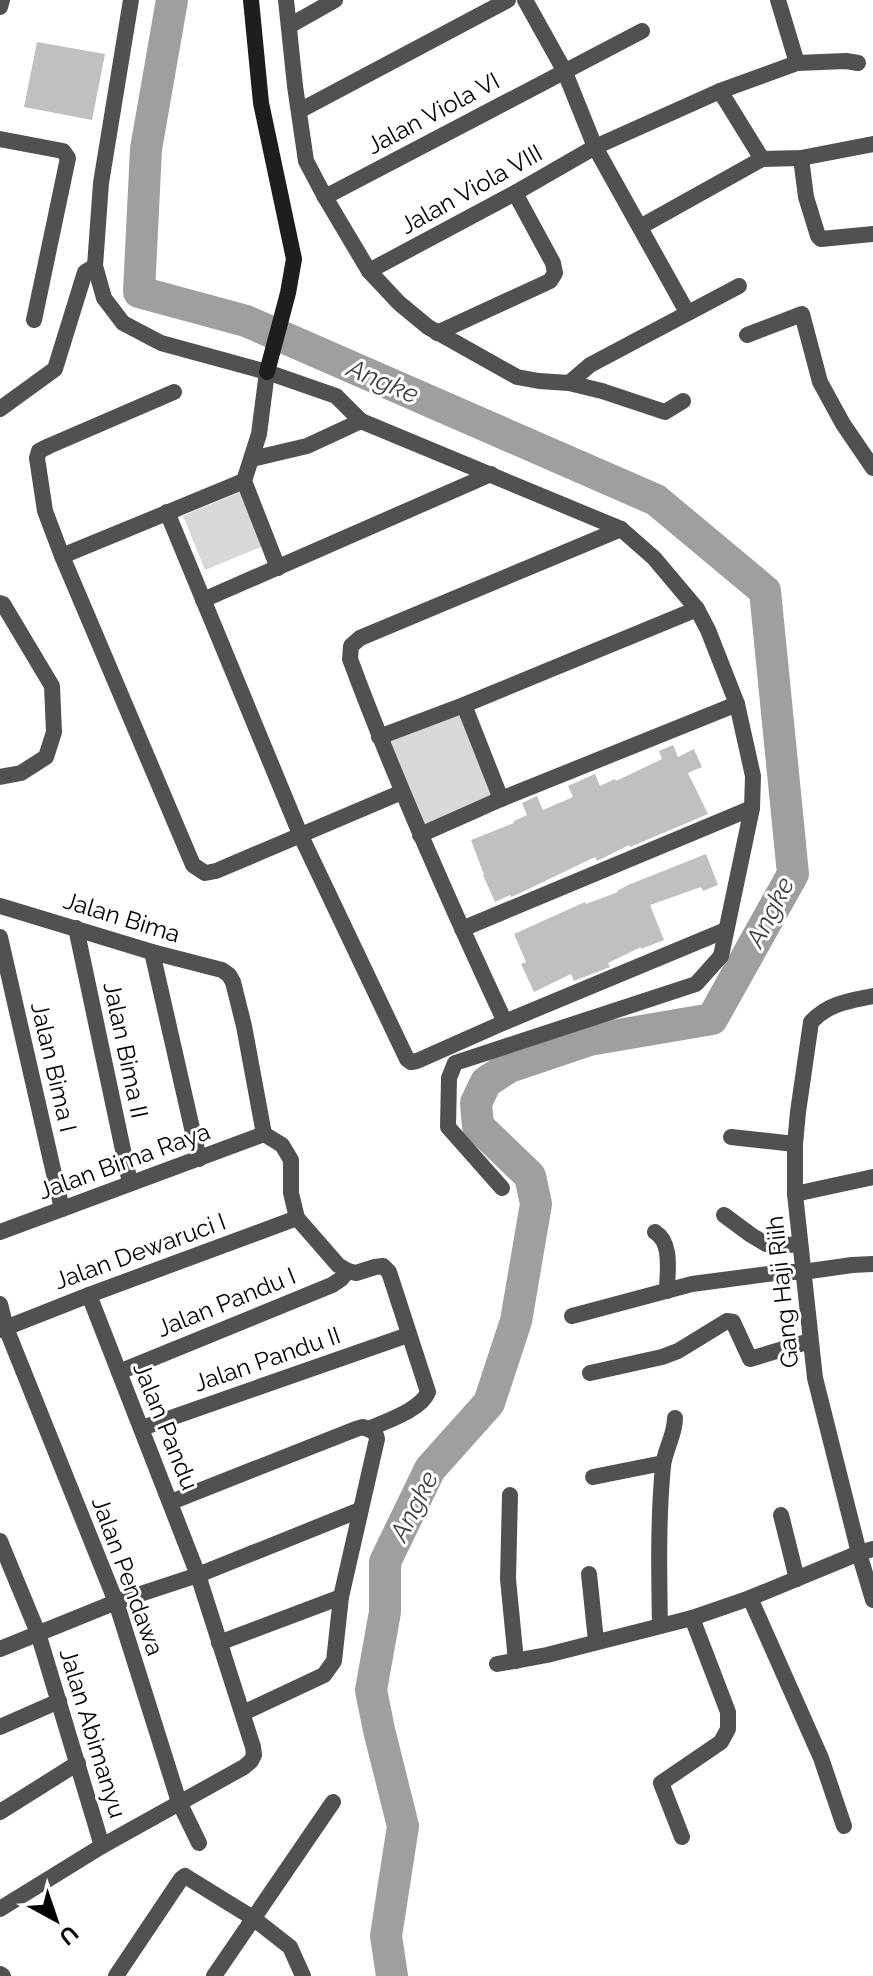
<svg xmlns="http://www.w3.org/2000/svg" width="873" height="1976" font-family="Raleway,sans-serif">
<rect width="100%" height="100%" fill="#fff"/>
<g fill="#d8d8d8">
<path d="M240,492L263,546L205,570L183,516Z"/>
<path d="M461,712L495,796L425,826L386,739Z"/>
</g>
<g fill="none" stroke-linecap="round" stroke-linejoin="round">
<path stroke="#9f9f9f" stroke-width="32" d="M172,0L146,149L139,292L246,321L656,500L765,591L793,874L712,1019L589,1040L509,1067L486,1082L476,1103L478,1126L530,1176L536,1204L516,1321L489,1403L430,1469L385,1562V1612L371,1690L379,1730L403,1826L386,1936L392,1976"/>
</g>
<g fill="#c0c0c0">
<path d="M37,42L105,54L92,120L24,107Z"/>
<path d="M673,745L678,757L694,749L702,767L688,773L708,814L630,847L629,845L597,861L595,857L518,894L511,897L510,895L495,902L483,875H484L471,840L514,823V821L527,815L522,803L537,796L543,810L573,797L568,786L595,774L600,786L615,779L616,781L662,759L659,751Z"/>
<path d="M706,854L718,885L703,891L701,887L650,905L664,940L641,949V947L608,963L610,967L574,981L571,974L534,992L521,964L526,962L514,934L585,902L586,904L618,892L617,891L628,885Z"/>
</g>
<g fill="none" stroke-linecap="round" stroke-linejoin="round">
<g stroke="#515151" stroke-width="16">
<path d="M131,0L101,183L95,266L104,298L123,323L161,343L267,372L336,396L361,421"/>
<path d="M286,0L295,86L306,161L325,197L369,271L399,303L428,327L517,377L539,381L569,383L602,391L665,412L683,401"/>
<path d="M525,0L564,70L595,147L687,312"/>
<path d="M778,0L797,63"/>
<path d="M0,7L2,0"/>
<path d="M289,26L335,0"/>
<path d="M720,91L762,159L801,158L873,144"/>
<path d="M299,111L508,0"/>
<path d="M0,139L63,151L68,158L34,320"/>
<path d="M801,158L806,197L818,236L821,239L873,234"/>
<path d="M325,197L642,31"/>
<path d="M640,227L762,159"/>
<path d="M369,271L515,193L595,147L720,91L797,63L846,61L858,63"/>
<path d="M437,333L550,281L555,273L553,263L515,193"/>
<path d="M747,335L802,314L820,382L843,424L873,468"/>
<path d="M267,372L259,434L244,481L278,568"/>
<path d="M569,383L590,365L739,286"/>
<path d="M174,392L49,446L39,451L37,458L45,511L62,556L193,865L205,873L216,871L402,792"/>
<path d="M0,409L55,369L85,272L95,266"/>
<path d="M252,459L307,446L361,421L621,529L654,558L697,609L708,630L737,704L753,776L752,808L721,956L696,984L455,1063L449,1078L448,1127L502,1188"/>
<path d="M167,512L300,834L407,1059L411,1062L417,1061L505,1022L726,930"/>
<path d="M62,556L244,481"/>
<path d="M203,600L491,474"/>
<path d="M0,603L3,604L52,686L54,732L46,757L21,773L0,777"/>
<path d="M464,705L501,799"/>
<path d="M379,737L464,705L697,609"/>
<path d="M420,835L501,799L737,704"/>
<path d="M0,906L152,952L222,970L229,975L233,982L244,1026L264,1134"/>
<path d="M76,928L130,1183"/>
<path d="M462,929L752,808"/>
<path d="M0,937L62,1209"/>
<path d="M152,952L199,1159"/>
<path d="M873,996C849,1001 829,1003 811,1022L798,1112L795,1144V1194L815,1378L859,1553L873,1549"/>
<path d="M505,1022C449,902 396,783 350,659L351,646L360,638L621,529"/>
<path d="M264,1134L282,1145L291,1160V1193L297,1218L338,1265L348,1271L356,1273L375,1267L383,1266L389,1272L428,1392C421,1410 386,1421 369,1429"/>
<path d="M731,1137L795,1144"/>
<path d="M795,1194L873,1177"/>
<path d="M724,1215L751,1235L766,1244L800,1245"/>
<path d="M0,1232L264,1134"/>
<path d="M655,1232C673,1243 667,1273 667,1291"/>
<path d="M0,1304L6,1328L116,1602L179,1802L199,1843"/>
<path d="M572,1316L692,1284L783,1272H803L852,1265L873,1264"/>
<path d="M0,1330L89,1295L297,1218"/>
<path d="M119,1372L332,1285L341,1279L348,1271"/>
<path d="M590,1373L662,1357L678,1351L727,1321L733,1322L750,1359L810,1341"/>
<path d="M142,1428L408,1335"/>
<path d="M593,1477L663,1463"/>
<path d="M510,1495L508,1579L516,1661"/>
<path d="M171,1502L356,1429L363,1427L375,1432L377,1439L341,1597L334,1661L324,1675L243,1713"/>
<path d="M781,1515L797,1579"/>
<path d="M0,1541L38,1633L102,1846"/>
<path d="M589,1574L596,1641"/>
<path d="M750,1598L821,1758L844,1826"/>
<path d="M660,1626C659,1573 658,1519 663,1466C665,1449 675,1435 675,1418"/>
<path d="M219,1643L341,1597"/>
<path d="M0,1649L116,1602L198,1575L360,1510"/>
<path d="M497,1664L547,1655L692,1618L750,1598L859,1553L873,1600"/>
<path d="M0,1727L59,1701"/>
<path d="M0,1812L78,1763"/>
<path d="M682,1837L661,1783L721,1742L728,1729V1712L692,1618"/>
<path d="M0,1909L102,1846L244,1767L251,1761L254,1755L253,1747L198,1575L89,1295"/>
<path d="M0,1974L3,1976"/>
<path d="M116,1976L181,1879L185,1876L253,1918L290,1947L303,1976"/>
<path d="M214,1976L333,1802"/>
</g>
<path stroke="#1e1e1e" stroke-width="16" d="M251,0L261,103L294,259L288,293L267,372"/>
</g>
<g text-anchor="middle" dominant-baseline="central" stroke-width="6" stroke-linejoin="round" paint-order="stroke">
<g font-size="24" fill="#000" stroke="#fff">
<text transform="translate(433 113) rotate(-28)">Jalan Viola VI</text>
<text transform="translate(471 189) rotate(-29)">Jalan Viola VIII</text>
<text transform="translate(122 917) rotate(17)">Jalan Bima</text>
<text transform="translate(126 1050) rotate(78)">Jalan Bima II</text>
<text transform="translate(54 1067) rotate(77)">Jalan Bima I</text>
<text transform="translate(124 1161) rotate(-20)">Jalan Bima Raya</text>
<text transform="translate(140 1251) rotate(-20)">Jalan Dewaruci I</text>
<text transform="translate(782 1292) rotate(-96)">Gang Haji Riih</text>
<text transform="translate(226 1302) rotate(-22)">Jalan Pandu I</text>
<text transform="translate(267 1359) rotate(-19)">Jalan Pandu II</text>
<text transform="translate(166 1426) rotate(68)">Jalan Pandu</text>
<text transform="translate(128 1576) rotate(70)">Jalan Pendawa</text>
<text transform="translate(93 1733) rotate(73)">Jalan Abimanyu</text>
</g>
<g font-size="26" font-style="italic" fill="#404040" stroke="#fff">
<text transform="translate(383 381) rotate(23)">Angke</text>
<text transform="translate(770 912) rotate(-63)">Angke</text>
<text transform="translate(414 1506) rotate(-63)">Angke</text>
</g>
</g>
<g transform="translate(56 1920) rotate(140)" stroke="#ffffff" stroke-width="6" paint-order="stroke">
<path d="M0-6L14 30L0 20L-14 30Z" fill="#000000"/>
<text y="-12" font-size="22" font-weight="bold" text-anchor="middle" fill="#000000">U</text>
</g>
</svg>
